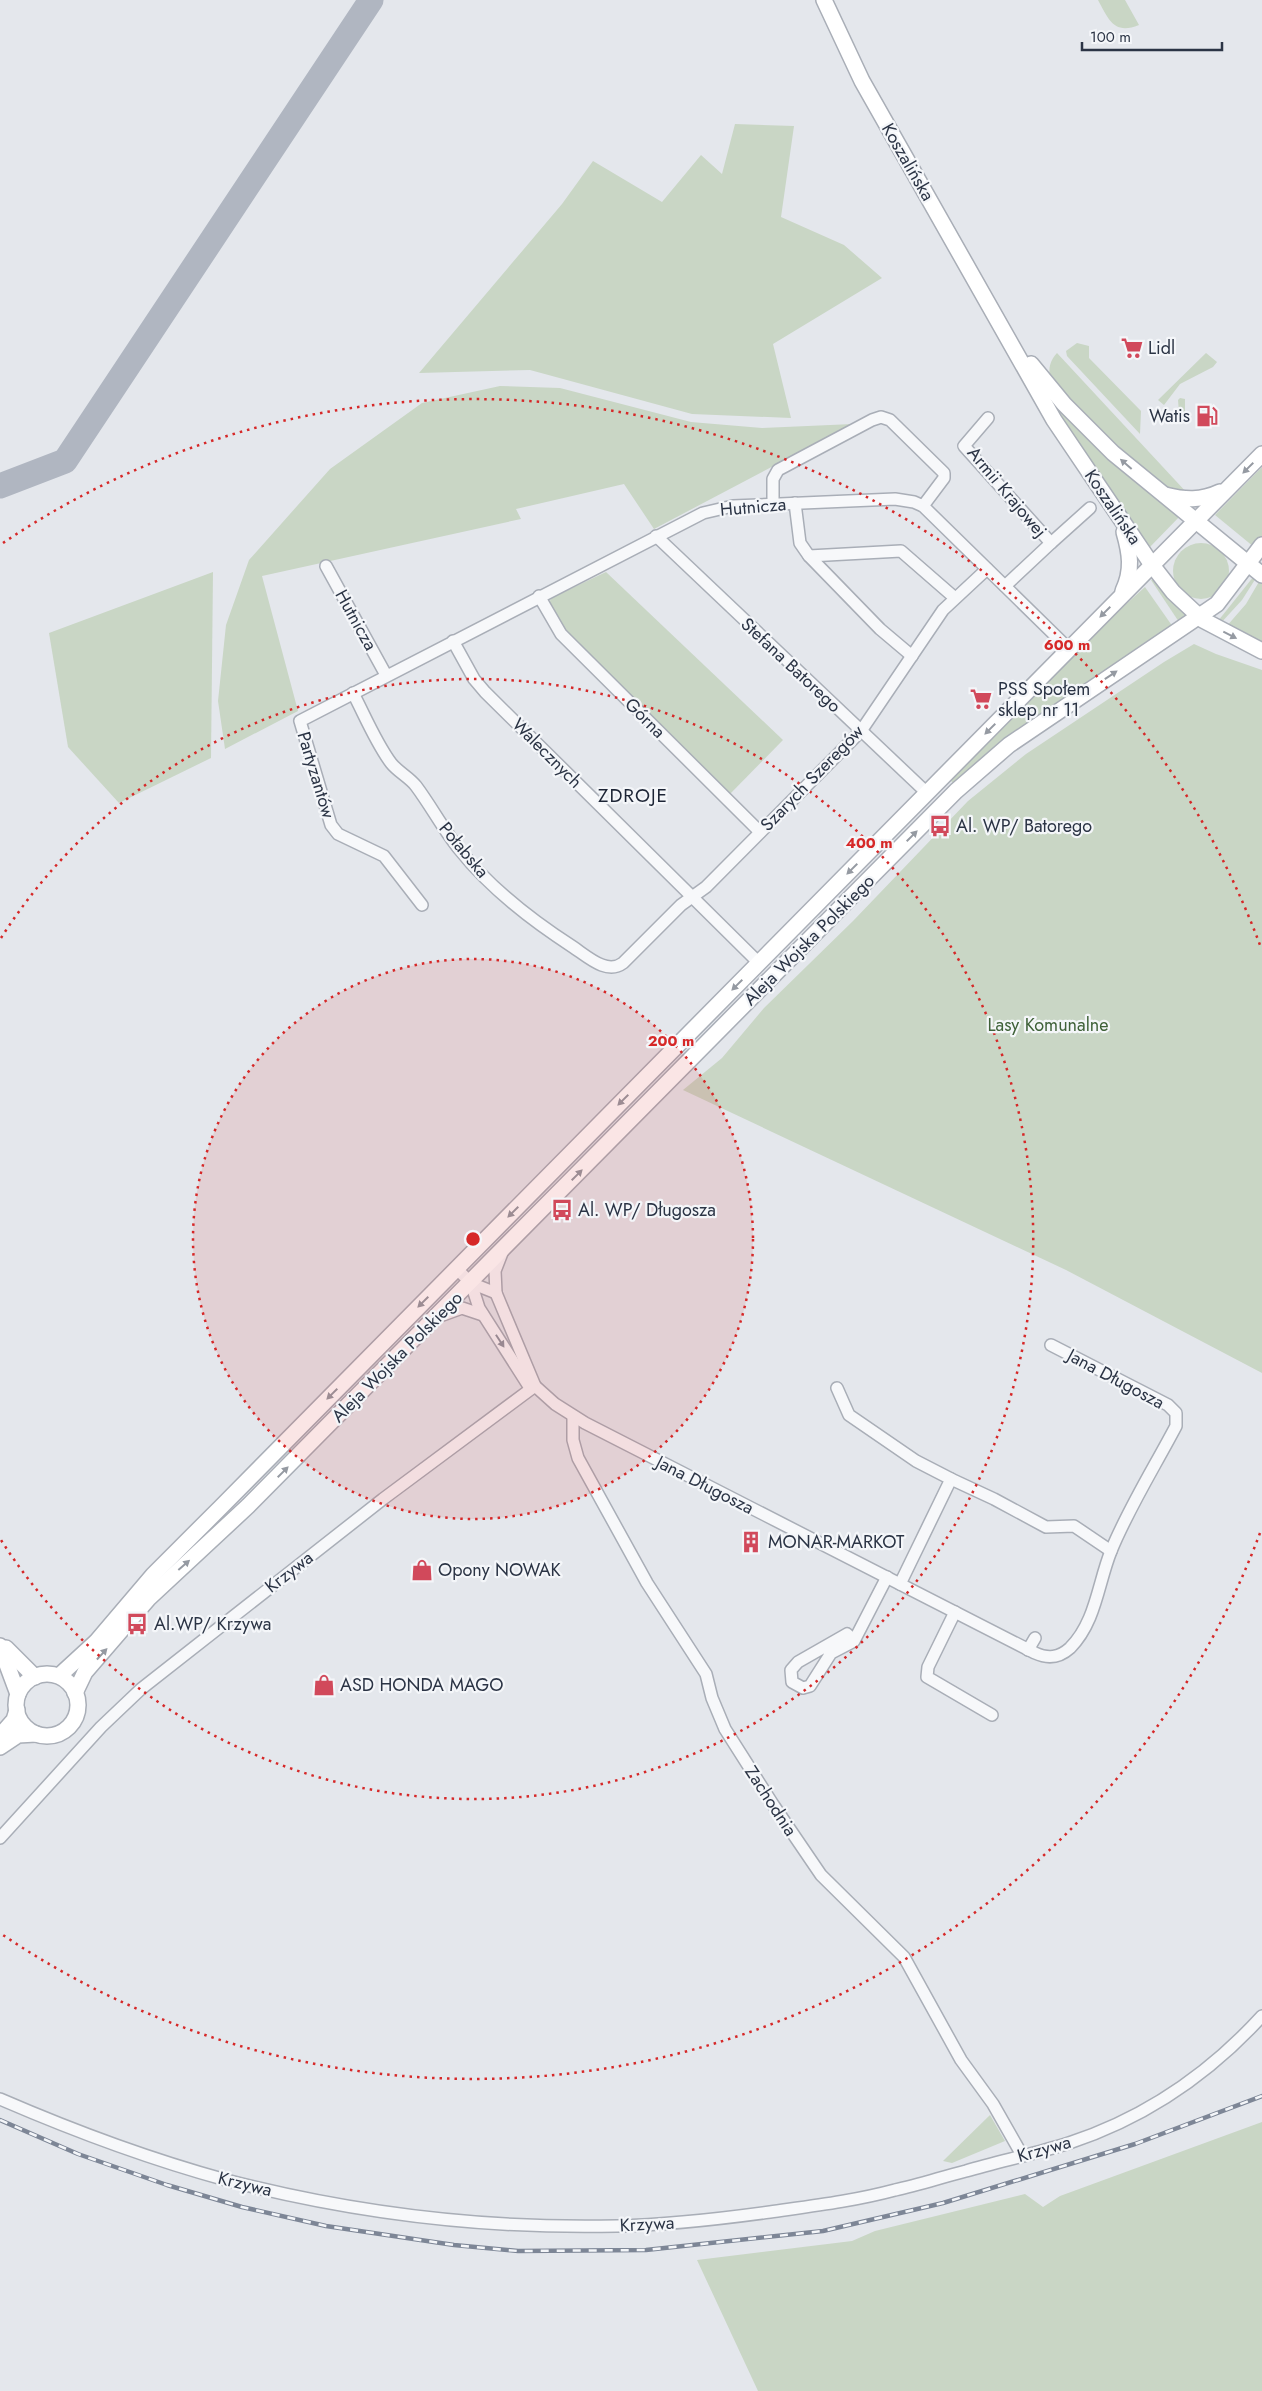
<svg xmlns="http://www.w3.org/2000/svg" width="1262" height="2391" font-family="Jost,sans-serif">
<rect width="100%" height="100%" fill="#e4e7ec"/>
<g fill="#c9d6c5">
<path d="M1098,0H1125L1139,25C1114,35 1109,20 1098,0Z"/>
<path d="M735,124L794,126L781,217L844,245L882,278L773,344L791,418L692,414L530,370L419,373L562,204L593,161L662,202L701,155L722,174Z"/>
<path d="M1077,343L1089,346V358L1141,411L1140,434L1067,356L1066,351Z"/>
<path d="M1057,353L1188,494C1185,494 1180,495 1177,494C1156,490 1062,399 1051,378C1047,369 1051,359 1057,353Z"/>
<path d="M1206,353L1217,362L1213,367L1180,384L1164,405L1158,400Z"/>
<path d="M1028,367L1181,515L1148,549Z"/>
<path d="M500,386L560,388L691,422L762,428L853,424L654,529L624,484L516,509L521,519L262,576L298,711L225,749L218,701L226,625L249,560L330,469L422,403Z"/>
<path d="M1180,398L1185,399V412L1183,414L1179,412L1178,400Z"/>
<path d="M1262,467V536L1254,547L1215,515Z"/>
<circle cx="1201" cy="571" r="28"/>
<path d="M213,572L211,758L119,803L68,747L49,633Z"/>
<path d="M606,572L783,740L729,795L562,629L549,604L551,598Z"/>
<path d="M1254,576L1256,578L1242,600L1220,624L1218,621Z"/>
<path d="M1154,579L1187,615L1179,622L1151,580Z"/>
<path d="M1260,580L1262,581V645L1226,627L1246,604Z"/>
<path d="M1145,587L1173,627L955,785L948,778L1073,652Z"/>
<path d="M1194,644L1216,654L1262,670V1373L1066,1270L683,1090L722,1058L764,1008L853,921L968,801L1026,754L1164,662Z"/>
<path d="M990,2115L1005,2141L952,2163L943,2161Z"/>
<path d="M1262,2122V2391H758L697,2260L852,2241L875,2231L1025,2194L1043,2207L1060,2196Z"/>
</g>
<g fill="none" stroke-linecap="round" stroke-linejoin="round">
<path stroke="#b0b6c1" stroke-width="25" d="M0,486L65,461L371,0"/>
<g stroke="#a9aeb7" stroke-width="14">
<g id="street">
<path d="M988,418L964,446L1051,543L1005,586"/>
<path d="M795,503L800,543L809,556L880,629L912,656"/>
<path d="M773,504V479L778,470L872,420L881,417L890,420L944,473V478L923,506"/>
<path d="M656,536L927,793"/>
<path d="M1051,543L1090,508"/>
<path d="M809,556L901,551L955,598"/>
<path d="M326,566L386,675"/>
<path d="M539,596L561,634L760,832"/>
<path d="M453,641L474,679L485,692L759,963"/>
<path d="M353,693C365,716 376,743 391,763C398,772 409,777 416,786C431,806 443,829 459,849C490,888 531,920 573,947C588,957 607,975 623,963L681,905L706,887L861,731L943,610L987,569"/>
<path d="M422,905L384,856L338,834L331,825L300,721L703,513L733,506L895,499L914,502L923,506L1069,649"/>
<path d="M502,1253L495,1271L496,1293L535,1386"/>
<path d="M457,1269L471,1283L496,1293"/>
<path d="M471,1283L479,1308L530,1388"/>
<path d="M440,1316L462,1308L483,1315"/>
<path d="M837,1388L849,1415L916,1461L951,1479L900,1584"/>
<path d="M573,1416V1440L578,1458L647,1583L706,1674L712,1698L725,1729L772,1803L821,1875L904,1957L961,2060L993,2104L1022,2155"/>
<path d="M951,1479L994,1499L1046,1527L1074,1526L1111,1551"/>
<path d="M955,1612L928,1667L927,1677L992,1715"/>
<path d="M854,1641L847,1634L798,1662L791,1670L792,1682L803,1688L810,1686L831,1653L854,1641L887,1577"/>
<path d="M1028,1650L1035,1638"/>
<path d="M0,1838L101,1727L141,1689L383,1499L535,1386L555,1404L585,1423L1035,1653C1048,1659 1059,1658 1070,1648C1096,1622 1098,1583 1111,1551C1128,1509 1155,1466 1176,1426V1413L1168,1405L1051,1345"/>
<path d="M0,2099C74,2131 149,2159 226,2180C353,2213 486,2229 617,2226C668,2225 719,2219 770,2212C812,2206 854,2201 895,2190C919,2185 942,2177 966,2171C1000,2161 1035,2154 1069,2143C1145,2118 1209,2074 1262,2016"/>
</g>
</g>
<g stroke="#a9aeb7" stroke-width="18">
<g id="secondary">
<path d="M824,0L862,81L1054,420L1152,565L1173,592L1203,620L1262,651"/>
<path d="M1031,364L1064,404L1113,453L1262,575"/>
<path d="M1165,495C1185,500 1201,501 1220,492"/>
<path d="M1123,591C1133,570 1130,553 1124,532"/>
<path d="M0,1646L18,1694"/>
<path d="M6,1648L35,1677"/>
<circle cx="47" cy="1705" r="31"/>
<path d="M59,1676L96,1642L153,1575L221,1507L1262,454"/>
<path d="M75,1693L85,1672L148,1599L248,1506L956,791L1009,745L1217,604L1262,545"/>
<path d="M0,1736L14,1720L17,1710"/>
<path d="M0,1747L18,1735L36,1734"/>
</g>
</g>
<use href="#street" stroke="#f7f8fa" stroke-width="11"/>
<use href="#secondary" stroke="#fff" stroke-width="15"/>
<g stroke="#7d8696" stroke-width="4.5">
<path id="rail" d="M0,2120L78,2154L167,2185L242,2207L326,2226L454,2245L518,2251L646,2250L823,2231L943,2203L1135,2144L1262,2096"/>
</g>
<use href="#rail" stroke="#f4f6f9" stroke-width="2.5" stroke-dasharray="8" stroke-linecap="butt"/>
</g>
<defs><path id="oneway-solid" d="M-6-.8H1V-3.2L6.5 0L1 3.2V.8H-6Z" transform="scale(1.25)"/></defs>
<g fill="#959aa2">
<use href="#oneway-solid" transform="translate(1126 464) rotate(-139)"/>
<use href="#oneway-solid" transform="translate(1248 468) rotate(135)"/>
<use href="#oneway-solid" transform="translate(1105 612) rotate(135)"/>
<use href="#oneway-solid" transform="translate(1230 635) rotate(27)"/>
<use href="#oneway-solid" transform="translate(1111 675) rotate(-34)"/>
<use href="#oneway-solid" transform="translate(990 729) rotate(135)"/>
<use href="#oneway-solid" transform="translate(912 836) rotate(-45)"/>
<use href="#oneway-solid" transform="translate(852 869) rotate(135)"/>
<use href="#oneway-solid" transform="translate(737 985) rotate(135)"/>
<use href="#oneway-solid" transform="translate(623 1100) rotate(135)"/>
<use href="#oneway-solid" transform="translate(577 1175) rotate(-45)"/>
<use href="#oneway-solid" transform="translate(513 1212) rotate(135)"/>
<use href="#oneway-solid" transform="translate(423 1302) rotate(135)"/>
<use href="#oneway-solid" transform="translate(332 1394) rotate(135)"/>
<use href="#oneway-solid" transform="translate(283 1472) rotate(-45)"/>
<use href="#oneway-solid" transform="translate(184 1565) rotate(-41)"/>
<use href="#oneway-solid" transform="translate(102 1654) rotate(-47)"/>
</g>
<use fill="#9196a0" href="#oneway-solid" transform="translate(500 1341) rotate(57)"/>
<circle cx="473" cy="1239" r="280" fill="#d62828" fill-opacity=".12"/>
<g fill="none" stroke="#d62828" stroke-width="2.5" stroke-dasharray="2.5 5">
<circle cx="473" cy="1239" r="280"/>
<path d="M1 938A560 560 0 1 1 1 1540"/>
<path d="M1260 1533A840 840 0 0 1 3 1935M3 543A840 840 0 0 1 1260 945"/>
</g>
<defs>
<g id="supermarket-bare" transform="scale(1.725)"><path d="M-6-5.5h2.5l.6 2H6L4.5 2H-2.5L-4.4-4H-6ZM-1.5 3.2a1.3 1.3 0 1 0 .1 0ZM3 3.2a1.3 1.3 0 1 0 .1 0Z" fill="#d1495b" stroke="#f4f6f9" stroke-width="2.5" paint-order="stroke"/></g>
<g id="fuel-bare" transform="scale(1.725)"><path d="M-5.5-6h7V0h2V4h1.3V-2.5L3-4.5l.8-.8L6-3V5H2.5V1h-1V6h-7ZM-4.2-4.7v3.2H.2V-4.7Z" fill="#d1495b" stroke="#f4f6f9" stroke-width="2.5" paint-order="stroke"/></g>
<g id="bus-bare" transform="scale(1.725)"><path d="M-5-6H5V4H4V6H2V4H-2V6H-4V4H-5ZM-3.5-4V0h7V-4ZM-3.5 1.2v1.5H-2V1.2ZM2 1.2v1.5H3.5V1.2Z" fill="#d1495b" stroke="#f4f6f9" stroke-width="2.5" paint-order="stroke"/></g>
<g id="building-bare" transform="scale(1.725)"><path d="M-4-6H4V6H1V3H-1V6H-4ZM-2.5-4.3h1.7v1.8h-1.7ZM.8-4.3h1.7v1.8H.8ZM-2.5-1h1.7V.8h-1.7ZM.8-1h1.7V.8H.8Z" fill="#d1495b" stroke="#f4f6f9" stroke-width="2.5" paint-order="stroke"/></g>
<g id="shop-bare" transform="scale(1.725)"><path d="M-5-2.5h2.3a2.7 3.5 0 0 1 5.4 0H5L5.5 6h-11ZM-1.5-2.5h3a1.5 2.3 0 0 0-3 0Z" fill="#d1495b" stroke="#f4f6f9" stroke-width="2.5" paint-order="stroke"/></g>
</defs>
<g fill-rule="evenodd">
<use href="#supermarket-bare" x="1132" y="348"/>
<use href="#fuel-bare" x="1207" y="416"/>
<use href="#supermarket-bare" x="981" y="699"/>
<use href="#bus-bare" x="940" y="826"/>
<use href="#bus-bare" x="562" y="1210"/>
<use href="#building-bare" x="751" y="1542"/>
<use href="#shop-bare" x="422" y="1570"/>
<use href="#bus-bare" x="137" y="1624"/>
<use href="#shop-bare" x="324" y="1685"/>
</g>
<g text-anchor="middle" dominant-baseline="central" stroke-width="4.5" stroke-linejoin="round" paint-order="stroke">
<g font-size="18" fill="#2b3445" stroke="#f4f6f9">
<text transform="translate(908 162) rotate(60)">Koszalińska</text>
<text transform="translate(1007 492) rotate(50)">Armii Krajowej</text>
<text transform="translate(753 507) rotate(-5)">Hutnicza</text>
<text transform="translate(1113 507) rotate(56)">Koszalińska</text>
<text transform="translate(356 620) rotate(61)">Hutnicza</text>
<text transform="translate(791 665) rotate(43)">Stefana Batorego</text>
<text transform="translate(645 718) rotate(45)">Górna</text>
<text transform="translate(547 753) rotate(45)">Walecznych</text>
<text transform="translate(316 775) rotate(73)">Partyzantów</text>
<text transform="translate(812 778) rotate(-46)">Szarych Szeregów</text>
<text transform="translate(464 850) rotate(50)">Połabska</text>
<text transform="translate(809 940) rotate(-45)">Aleja Wojska Polskiego</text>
<text transform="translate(397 1357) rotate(-45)">Aleja Wojska Polskiego</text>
<text transform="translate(1116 1379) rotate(28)">Jana Długosza</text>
<text transform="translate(705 1485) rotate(27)">Jana Długosza</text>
<text transform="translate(289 1572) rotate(-38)">Krzywa</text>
<text transform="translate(771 1801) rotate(57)">Zachodnia</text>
<text transform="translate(1044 2149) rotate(-16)">Krzywa</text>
<text transform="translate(245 2184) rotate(14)">Krzywa</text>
<text transform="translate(647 2224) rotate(-3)">Krzywa</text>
</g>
<g font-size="18" fill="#2b3445" stroke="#f4f6f9" text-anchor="start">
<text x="1148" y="348">Lidl</text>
<text x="1190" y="416" text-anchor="end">Watis</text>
<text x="998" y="689">PSS Społem<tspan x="998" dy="21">sklep nr 11</tspan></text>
<text x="956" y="826">Al. WP/ Batorego</text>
<text x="578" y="1210">Al. WP/ Długosza</text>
<text x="768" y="1542">MONAR-MARKOT</text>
<text x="438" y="1570">Opony NOWAK</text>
<text x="154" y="1624">Al.WP/ Krzywa</text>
<text x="340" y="1685">ASD HONDA MAGO</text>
</g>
<g font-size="18" fill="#3f6138" stroke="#f4f6f9">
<text x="1048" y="1025">Lasy Komunalne</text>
</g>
<g font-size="19" letter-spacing="1" fill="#1d2536" stroke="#f4f6f9">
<text x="633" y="795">ZDROJE</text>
</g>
</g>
<circle cx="473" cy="1239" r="8" fill="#d62828" stroke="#f4f6f9" stroke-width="2.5"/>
<g font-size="15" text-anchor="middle" font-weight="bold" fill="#d62828" stroke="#f4f6f9" stroke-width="4.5" stroke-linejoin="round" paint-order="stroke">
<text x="1067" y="650">600 m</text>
<text x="869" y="848">400 m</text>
<text x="671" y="1046">200 m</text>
</g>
<path d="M1082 42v8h140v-8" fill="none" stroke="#2b3445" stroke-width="2.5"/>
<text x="1090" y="42" font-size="15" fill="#2b3445" stroke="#f4f6f9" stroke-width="4" paint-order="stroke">100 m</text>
</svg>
